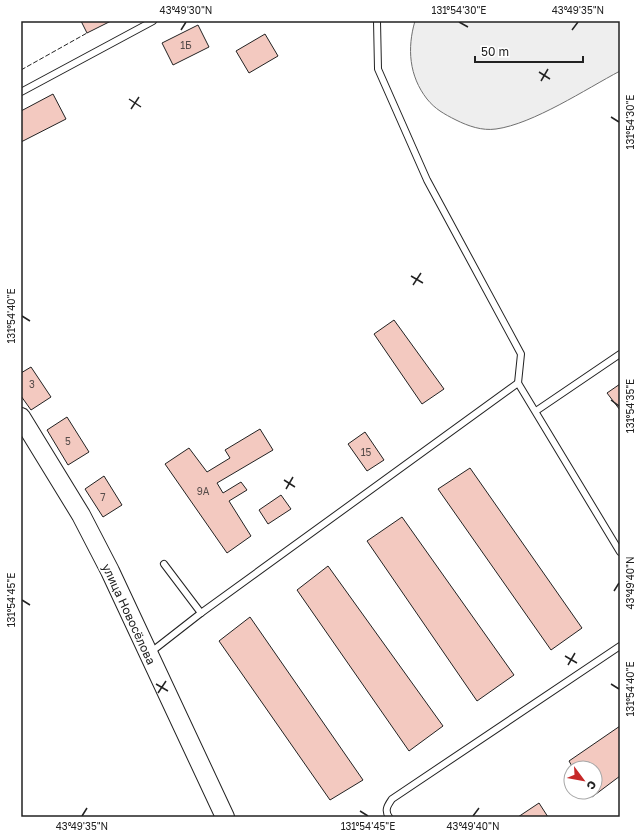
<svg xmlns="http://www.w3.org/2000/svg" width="641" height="838" font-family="'Golos Text',sans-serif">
<rect width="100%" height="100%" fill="#fff"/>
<path fill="#eee" stroke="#6f6f6f" d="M415,21H620V71C586,89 533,124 496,129C482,131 468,126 456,120C444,114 435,109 427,99C409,76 407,48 415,21Z"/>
<g fill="#f3c9c0" stroke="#222">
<path d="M81,21H111L87,33Z"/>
<path d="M198,25L209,47L173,65L162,43Z"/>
<path d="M265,34L278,56L249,73L236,51Z"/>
<path d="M53,94L66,119L21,142V111Z"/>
<path d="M394,320L444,389L422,404L374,334Z"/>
<path d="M31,367L51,397L31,410L21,396V373Z"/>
<path d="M620,384V410L607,393Z"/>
<path d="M67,417L89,452L68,465L47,430Z"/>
<path d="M260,429L273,450L217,483L223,493L241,482L247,490L229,501L251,536L227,553L165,464L189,448L207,472L230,458L225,450Z"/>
<path d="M365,432L384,460L367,471L348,444Z"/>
<path d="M470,468L582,628L551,650L438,489Z"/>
<path d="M104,476L122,505L103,517L85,489Z"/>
<path d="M281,495L291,509L268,524L259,510Z"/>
<path d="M402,517L514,675L477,701L367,541Z"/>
<path d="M328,566L443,726L409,751L297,590Z"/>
<path d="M250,617L363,780L330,800L219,641Z"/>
<path d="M620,726V776L592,797L589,792H595V768H573L569,761Z"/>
<path d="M539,803L548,817H518Z"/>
</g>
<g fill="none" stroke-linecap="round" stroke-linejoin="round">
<g stroke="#222" stroke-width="8">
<g id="service">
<path d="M377,21L378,69L427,180L521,354L518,383"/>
<path d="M21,92L153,21"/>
<path d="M536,411L620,354"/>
<path d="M164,564L201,613"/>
<path d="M151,652L201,613L518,383L620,552"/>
<path d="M389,817C384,810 388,805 392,799L620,646"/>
</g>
</g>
<g stroke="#222" stroke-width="20">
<path id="secondary" d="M21,417L81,515L110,571L225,817"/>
</g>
<use href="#service" stroke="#fff" stroke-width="6"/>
<use href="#secondary" stroke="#fff" stroke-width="18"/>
<path stroke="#222" stroke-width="1" stroke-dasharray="5 2" stroke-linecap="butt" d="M21,70L87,33"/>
</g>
<path fill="none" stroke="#222" stroke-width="1.5" d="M459,22L468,27M181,30L186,22M572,30L578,22M539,72L550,79M541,81L548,69M129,99L141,107M131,109L139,97M611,117L619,122M411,276L423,283M413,285L421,273M22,316L30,321M611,400L619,406M284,480L295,487M286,489L293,477M614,591L619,583M22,600L30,605M565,656L577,663M568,665L575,653M156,684L168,691M611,684L619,689M158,693L166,681M360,811L368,816M82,816L87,808M473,816L479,808"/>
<g text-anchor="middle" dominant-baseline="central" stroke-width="3" stroke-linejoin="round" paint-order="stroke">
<g font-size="10" fill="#564c4a">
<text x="186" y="45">1Б</text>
<text x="32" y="384">3</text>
<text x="68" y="441">5</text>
<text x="366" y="452">15</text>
<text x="203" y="491">9А</text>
<text x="103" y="497">7</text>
</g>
<g font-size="12" fill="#222" stroke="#fff">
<text transform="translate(129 614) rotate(65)">улица Новосёлова</text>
</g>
</g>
<rect width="641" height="838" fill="none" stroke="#ffffff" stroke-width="44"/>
<g transform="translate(583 780) rotate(122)"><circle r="19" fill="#ffffff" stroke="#a7a7a7"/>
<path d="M0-3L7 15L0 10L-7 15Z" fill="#c62828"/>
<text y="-6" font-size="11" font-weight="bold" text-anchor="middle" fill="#222222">С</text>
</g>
<path d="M475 56v6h108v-6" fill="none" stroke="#222222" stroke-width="2"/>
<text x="481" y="56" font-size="12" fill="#222222" stroke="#ffffff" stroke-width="3" paint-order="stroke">50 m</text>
<rect x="22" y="22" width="597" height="794" fill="none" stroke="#222" stroke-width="1.5"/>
<g font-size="10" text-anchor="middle" fill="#222">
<text x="186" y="14">43°49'30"N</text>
<text x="459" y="14">131°54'30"E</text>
<text x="578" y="14">43°49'35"N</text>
<text transform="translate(630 122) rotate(-90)" y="4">131°54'30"E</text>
<text transform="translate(11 316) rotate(-90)" y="4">131°54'40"E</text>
<text transform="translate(630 406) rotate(-90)" y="4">131°54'35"E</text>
<text transform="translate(630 583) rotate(-90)" y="4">43°49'40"N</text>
<text transform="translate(11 600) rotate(-90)" y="4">131°54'45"E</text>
<text transform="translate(630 689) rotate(-90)" y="4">131°54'40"E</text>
<text x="82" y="830">43°49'35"N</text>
<text x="368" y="830">131°54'45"E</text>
<text x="473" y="830">43°49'40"N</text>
</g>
</svg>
